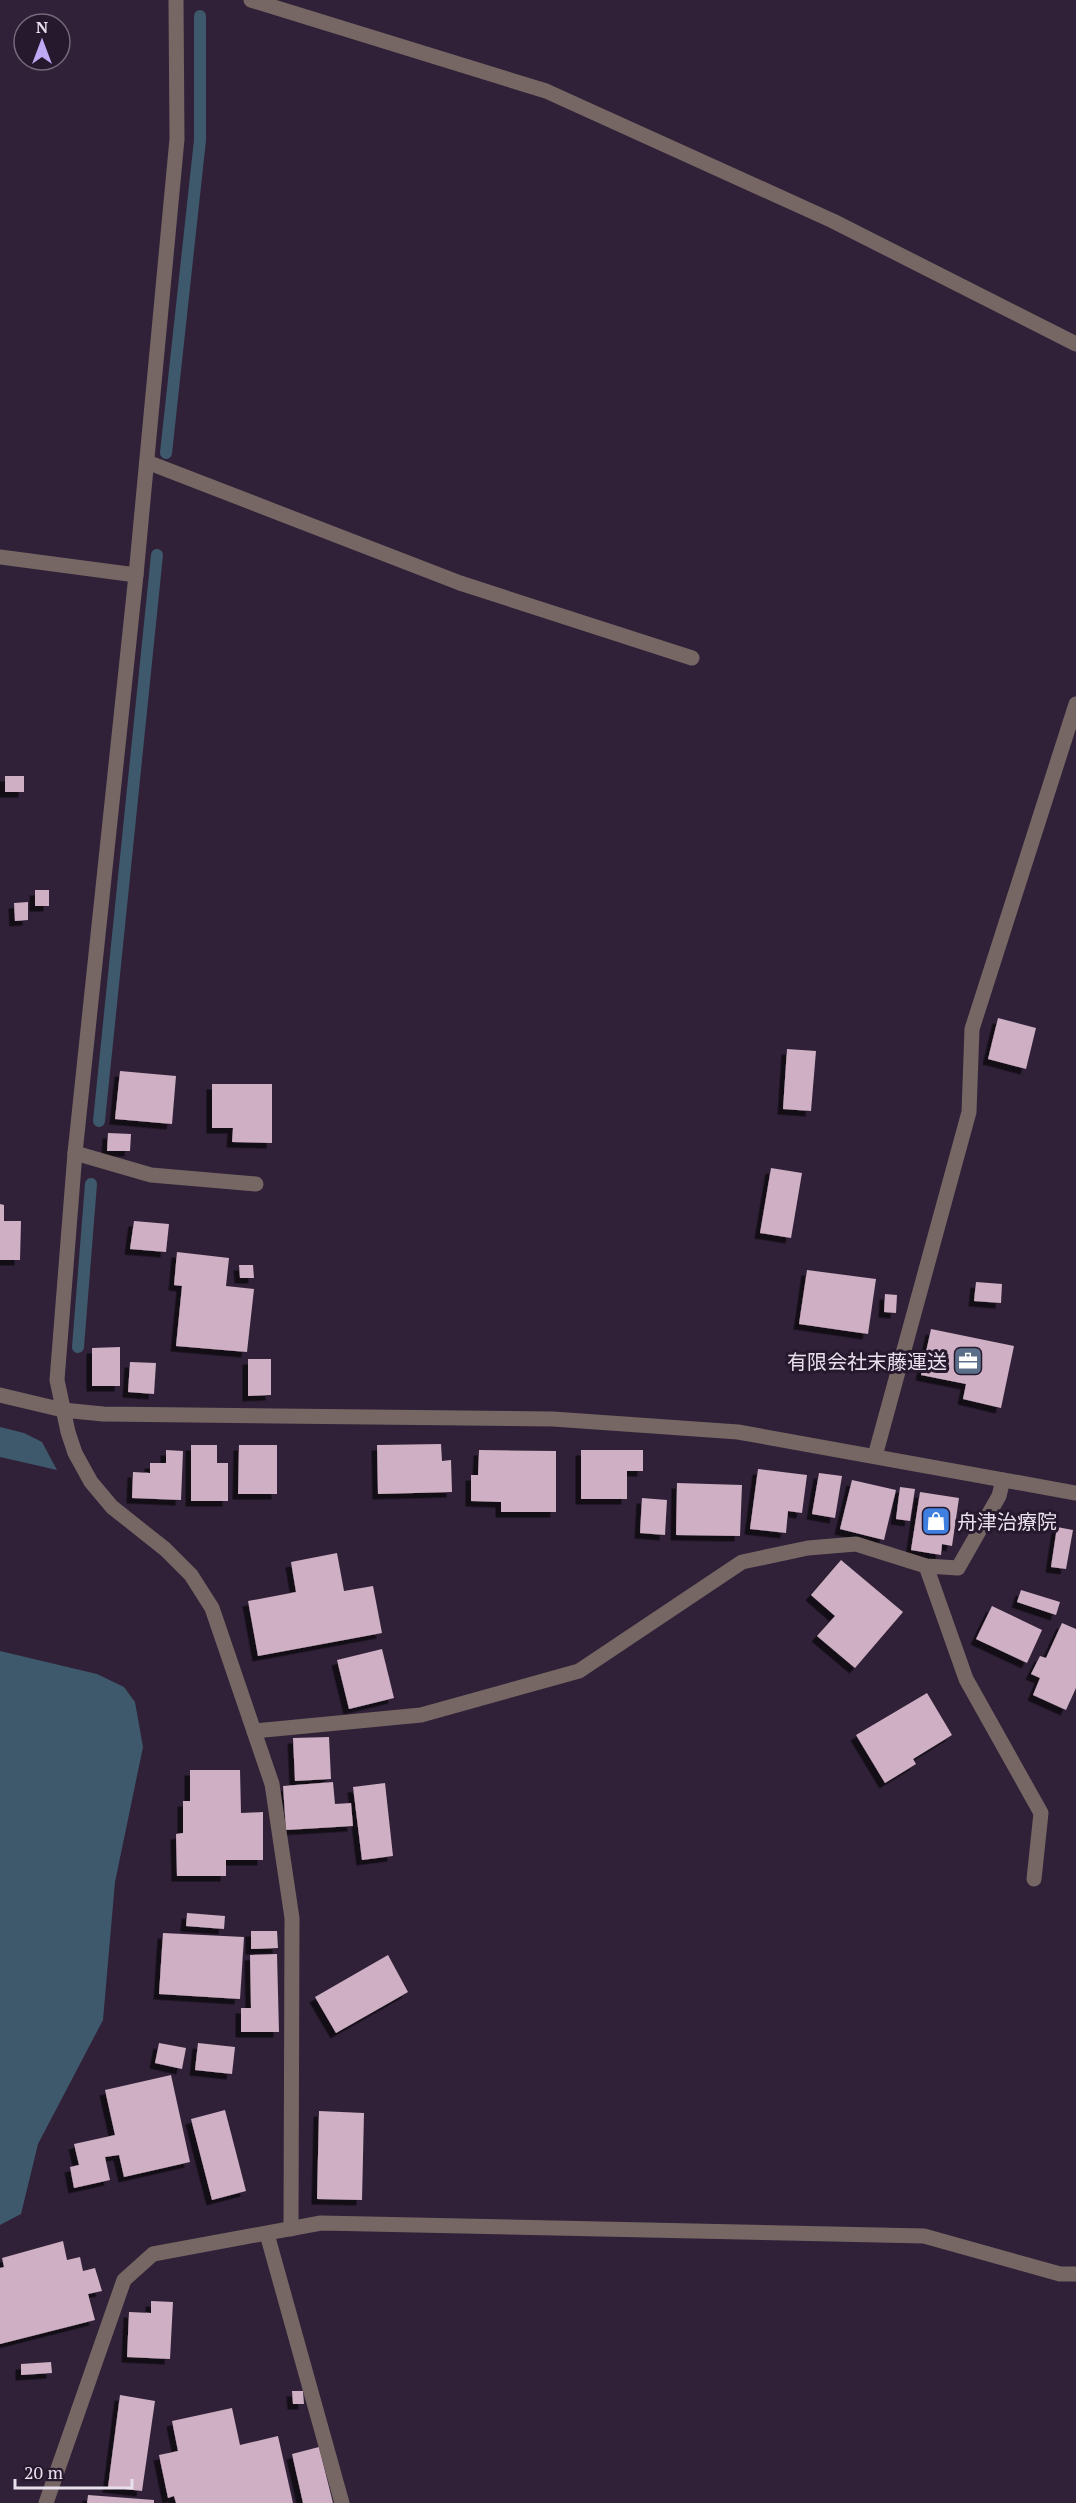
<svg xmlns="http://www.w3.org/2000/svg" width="1076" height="2503" font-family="'PT Serif','Noto Sans JP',serif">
<defs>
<filter id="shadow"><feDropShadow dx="-5.5" dy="5.5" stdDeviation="0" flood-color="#0009"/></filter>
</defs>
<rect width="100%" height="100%" fill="#302138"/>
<g fill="#3e596b">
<path d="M0,1427L24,1433L42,1442L57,1470L0,1457Z"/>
<path d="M0,1651L97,1674L124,1687L135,1702L143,1747L115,1882L103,2020L38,2144L21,2214L0,2225Z"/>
</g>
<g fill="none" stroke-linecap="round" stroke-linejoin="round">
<g stroke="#3e596b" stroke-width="12">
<path d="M166,453L200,140V16"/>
<path d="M99,1121L157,555"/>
<path d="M78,1347L91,1184"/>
</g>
</g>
<g fill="#ceafc3" filter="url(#shadow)">
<rect x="5" y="776" width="19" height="16"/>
<rect x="35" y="890" width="14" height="16"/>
<path d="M28,902V920L15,921L14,903Z"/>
<path d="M998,1018L1036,1028L1026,1069L988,1059Z"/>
<path d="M787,1049L816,1051L811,1111L783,1109Z"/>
<path d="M120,1071L176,1076L172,1124L115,1119Z"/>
<path d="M212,1084H272V1143L232,1142L233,1128H212Z"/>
<path d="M108,1133L131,1134L130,1151H107Z"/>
<path d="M771,1168L802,1173L791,1238L760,1233Z"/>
<path d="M0,1204L4,1205V1221H21L20,1260H0Z"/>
<path d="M134,1221L169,1224L166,1252L130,1249Z"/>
<path d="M177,1252L229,1258L226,1286L254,1289L247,1352L176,1346L182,1286L174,1285Z"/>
<path d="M239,1265H253L254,1278H240Z"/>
<path d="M807,1270L876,1279L868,1334L799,1324Z"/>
<path d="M976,1282L1002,1284L1001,1303L974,1301Z"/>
<path d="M885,1294L897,1295L896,1313L884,1312Z"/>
<path d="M931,1329L1014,1346L1001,1408L963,1399L966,1384L921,1375Z"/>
<path d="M120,1347V1386H92V1348Z"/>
<path d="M248,1359H271V1395L248,1396Z"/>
<path d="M130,1362L156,1363L154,1394L128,1392Z"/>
<path d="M441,1444L442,1461L451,1460L452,1492L378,1494L377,1445Z"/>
<path d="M191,1445H217V1463H228V1501H191Z"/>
<path d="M239,1445H277V1494H238Z"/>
<path d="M166,1450L183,1451L181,1500L132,1498L133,1472L150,1473V1463H166Z"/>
<path d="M479,1450L556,1451V1512H501V1502L471,1501V1475H478Z"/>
<path d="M581,1450H643V1471H627V1499H581Z"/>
<path d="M758,1469L807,1475L802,1513L788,1511L786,1533L750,1529Z"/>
<path d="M819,1473L842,1476L835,1518L812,1514Z"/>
<path d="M852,1480L896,1490L884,1540L840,1529Z"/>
<path d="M677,1483L742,1485L740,1536L676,1535Z"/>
<path d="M900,1487L915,1489L910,1521L896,1519Z"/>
<path d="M920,1492L959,1498L952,1546L942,1544L941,1555L911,1550Z"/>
<path d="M642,1498L667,1500L665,1535L640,1533Z"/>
<path d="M1057,1527L1073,1530L1066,1569L1051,1567Z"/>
<path d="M337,1553L344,1591L373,1586L382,1633L258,1656L248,1601L296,1592L291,1562Z"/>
<path d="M841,1560L903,1612L855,1668L817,1636L835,1616L811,1595Z"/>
<path d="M1021,1590L1060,1602L1056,1615L1017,1602Z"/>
<path d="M992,1606L1042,1630L1027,1663L976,1639Z"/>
<path d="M1062,1623L1076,1629V1688L1066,1710L1033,1695L1040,1678L1031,1674L1040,1656L1046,1658Z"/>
<path d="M382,1649L394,1698L349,1709L337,1660Z"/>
<path d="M927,1693L952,1735L913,1759L916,1764L885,1783L856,1735Z"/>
<path d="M329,1737L331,1779L295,1781L293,1738Z"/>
<path d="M190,1770H240L241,1813L263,1812V1860H226V1876H177L176,1834L183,1833V1801H190Z"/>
<path d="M333,1782L335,1804L351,1803L353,1826L286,1830L283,1786Z"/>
<path d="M385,1783L393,1856L362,1860L353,1787Z"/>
<path d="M187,1913L225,1916L224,1929L186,1926Z"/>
<path d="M251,1931H277L278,1948L251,1949Z"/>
<path d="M163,1933L244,1937L240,1999L159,1994Z"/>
<path d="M277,1954L279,2032H241V2008H251L250,1955Z"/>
<path d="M388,1955L408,1992L336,2033L315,1997Z"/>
<path d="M159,2043L186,2048L182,2069L155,2063Z"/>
<path d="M198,2043L235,2047L232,2074L195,2070Z"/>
<path d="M171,2075L190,2162L124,2177L119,2155L105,2157L110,2180L74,2188L70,2167L79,2165L74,2144L115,2135L105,2090Z"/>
<path d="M225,2110L246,2191L212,2200L191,2119Z"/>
<path d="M319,2111L364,2113L362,2200L317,2199Z"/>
<path d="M63,2241L67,2260L80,2257L83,2271L95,2268L102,2291L88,2294L95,2320L0,2344V2268L4,2267L2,2258Z"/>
<path d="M151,2301L173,2302L170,2359L127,2357L129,2312L151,2313Z"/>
<path d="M51,2362L52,2373L21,2375V2364Z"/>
<path d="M292,2391H303L304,2404H293Z"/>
<path d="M120,2395L155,2401L142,2491L108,2487Z"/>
<path d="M232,2408L240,2445L278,2436L293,2503H176L174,2496L168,2498L159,2455L178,2451L172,2421Z"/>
<path d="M319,2447L333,2503H303L292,2454Z"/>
<path d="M88,2495L154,2500V2503H87Z"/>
</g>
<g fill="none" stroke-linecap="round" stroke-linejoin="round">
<g stroke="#766764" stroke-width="15">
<path d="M176,0L177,139L136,575L75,1153L57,1380L68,1432L75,1453L91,1482L112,1507L165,1549L191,1575L212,1608L272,1784L292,1918L291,2229"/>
<path d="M251,0L546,91L833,221L1076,344"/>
<path d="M147,462L460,583L692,658"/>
<path d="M0,557L136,575"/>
<path d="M75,1153L151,1175L256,1184"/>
<path d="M0,1395L63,1410L103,1414L553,1419L738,1432L1076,1493"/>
<path d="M875,1456L969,1112L972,1029L1076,704"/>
<path d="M926,1566L966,1679L1041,1813L1034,1879"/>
<path d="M254,1731L421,1715L579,1671L742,1562L808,1548L856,1544L926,1566L958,1568L999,1496L1003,1480"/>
<path d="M267,2234L342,2503"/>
<path d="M46,2503L124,2280L153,2254L321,2223L924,2236L1060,2274H1076"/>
</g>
</g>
<defs>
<g id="office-square" transform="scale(1.5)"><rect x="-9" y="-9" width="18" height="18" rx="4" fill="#5c6f8a" stroke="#26182d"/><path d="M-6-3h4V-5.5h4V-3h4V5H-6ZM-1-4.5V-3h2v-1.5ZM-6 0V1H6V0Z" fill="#fff"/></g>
<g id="shop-square" transform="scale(1.5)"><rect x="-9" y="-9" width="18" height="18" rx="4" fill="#3f7fe0" stroke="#26182d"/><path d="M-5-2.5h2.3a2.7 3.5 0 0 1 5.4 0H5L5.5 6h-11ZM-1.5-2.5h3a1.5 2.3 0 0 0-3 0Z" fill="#fff"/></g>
</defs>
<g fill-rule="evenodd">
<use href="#office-square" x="968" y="1361"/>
<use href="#shop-square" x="936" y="1521"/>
</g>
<g text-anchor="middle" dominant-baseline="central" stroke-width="6" stroke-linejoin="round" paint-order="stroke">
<g font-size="20" fill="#e9e0ee" stroke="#26182d" text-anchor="end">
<text x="947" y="1361">有限会社末藤運送</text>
<text x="957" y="1521" text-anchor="start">舟津治療院</text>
</g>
</g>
<g transform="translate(42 42)"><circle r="28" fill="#26182d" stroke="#74687a" stroke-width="1.5"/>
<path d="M0-4.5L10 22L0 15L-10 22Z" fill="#bea9f5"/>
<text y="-9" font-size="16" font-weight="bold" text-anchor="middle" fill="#e9e0ee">N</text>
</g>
<path d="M15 2479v9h117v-9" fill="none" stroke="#e9e0ee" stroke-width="3"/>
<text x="24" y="2479" font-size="18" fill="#e9e0ee" stroke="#26182d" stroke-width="4.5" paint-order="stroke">20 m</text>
</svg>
